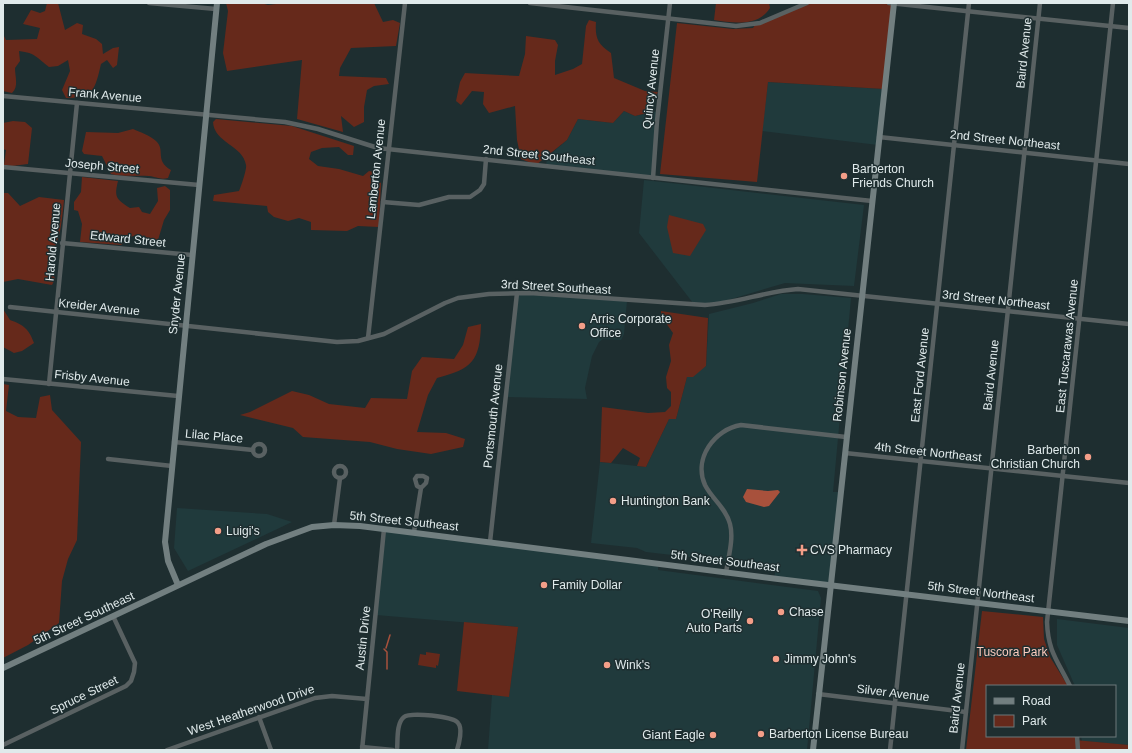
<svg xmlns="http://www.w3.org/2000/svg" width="1132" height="753" font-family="Helvetica,sans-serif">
<rect width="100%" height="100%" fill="#1e2e30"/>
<g fill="#203a3c">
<path d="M768,82L884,89L878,145L762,131Z"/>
<path d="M624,111L635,116L658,111L653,178L546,166L547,157L567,140L578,119L613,123Z"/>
<path d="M644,180L864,205L854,286L785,283L718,303H693L639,233Z"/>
<path d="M517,293L627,301L624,334L621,340L603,339L599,342L592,356L585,388L587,399L505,397Z"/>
<path d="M781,294H803L851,298L833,492H840L830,585L774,579L776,567L646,552L637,548L591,543L600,462L646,467L669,419H676L687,377L706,366L709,314L753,303Z"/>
<path d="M177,508L267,514L292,522L188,571L174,548Z"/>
<path d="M384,529L658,564V570L818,591L821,598L807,750H488L492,695L509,696L518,627L376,615Z"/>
<path d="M1057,619L1129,628V745L1082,741L1081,736H1115V686H1075L1057,645Z"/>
</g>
<g fill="#66291b">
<path d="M47,3H58L65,30L77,23L83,25L82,34L96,39L102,44L103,54L113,48L119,47L117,65L113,68L107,60L101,64C95,89 94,98 66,98L62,90L70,71L68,60L58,66L49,67C37,58 36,53 19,51L20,61L15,68C15,77 19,87 12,93L3,91V34L6,40L37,39L40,28L23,24L31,10L40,13L45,11Z"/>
<path d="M226,3H261L268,5L284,3H374L383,22L393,20L400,23L396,46L351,48L340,68L339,76L386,78L389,84L374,86L367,90L364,107V122L354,127L341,116L343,132L297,119L302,60L227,71L223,53L228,11Z"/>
<path d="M716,3H769L770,8C758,27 733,23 714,20Z"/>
<path d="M807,3H894L884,89L768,82L757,182L660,174L677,23L733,29L753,28L755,25Z"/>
<path d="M589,20L596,22C595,37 597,44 611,53L614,78L645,91L658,92L647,113L635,116L624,111L613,123L578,119L567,140L536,165L521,159L517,140L515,106L489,113L483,104L484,92L472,91L461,105L456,101L460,82L465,73L519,76L525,54L526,36L555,40L558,45L555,61V75L573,69L582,64L586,26Z"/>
<path d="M216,119L292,126L354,146L353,155H348L339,147L322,148L311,152L309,159L318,166L339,169L363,176L369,171L374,172L376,180L381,183L379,227L358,226L347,231L311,230V222L299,218L288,221L274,217L268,212L267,206L213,201L214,195L239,191C241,186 247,169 246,165C243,145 214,143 213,122Z"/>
<path d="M13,121L25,122L32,128L28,164L12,166L4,165L6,150L3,149V123Z"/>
<path d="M133,129C140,132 151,136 156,141C166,150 154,160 171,170L168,178C160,180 157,177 149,176C137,175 124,177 111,174L102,156L84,154L82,151L86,132L118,133Z"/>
<path d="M82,177L118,181C114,197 116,199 130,208L139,207L142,212L150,214L158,201L157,188L165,186L170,190V210L164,220L158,240L153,244L139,234L128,238L121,245L80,242L82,224L78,211L74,210V202L81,192Z"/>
<path d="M3,193H8L20,206L39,197L64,200C63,210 62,221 60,231C55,254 46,252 55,279L52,285L18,279L3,282Z"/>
<path d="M669,215L703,224L706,230L690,256L673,253L667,227Z"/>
<path d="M3,309L10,320C24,325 29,329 34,343L22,351L14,353L3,347Z"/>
<path d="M661,311L708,318L706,366L693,377H687L676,419H669L646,467L637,466L640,458L623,448L611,463L600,462L602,407L648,413L665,412L671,406V392L667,388L666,377L671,361L669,345L673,333L661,316Z"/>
<path d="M481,324C480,361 472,369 437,378L428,395L417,432L446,433L465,439L463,447L431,454L397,449L370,442L303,437L293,428L240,415L250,412L292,391L309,395L329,404L365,408L371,398L407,399L412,371L422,357L454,359L463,345L468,327Z"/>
<path d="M3,384L9,385L6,411L18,417L36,418L40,397L50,395L52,410L81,442L77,540L68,559L62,581L59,623L28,645L3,658Z"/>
<path d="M982,611L1043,617L1044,639L1050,657L1068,686H987V736H1075V740L1129,745V750H966Z"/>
<path d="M464,622L518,627L509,697L457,691Z"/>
<path d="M426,652L440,654L438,666L436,665V668L418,665L420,654L426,655Z"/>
</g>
<path fill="#a8513c" d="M747,489L768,491L778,490L780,492L769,506L764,507L746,502L743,497Z"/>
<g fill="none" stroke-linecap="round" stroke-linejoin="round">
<g stroke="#a8513c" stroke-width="1.5">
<path d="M386,648L390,635"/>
<path d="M384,649L387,652V669"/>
</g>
<g stroke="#596162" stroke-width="4.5">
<path d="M149,3L216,9"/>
<path d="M530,3L736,26L760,23L807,3"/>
<path d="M889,3L1129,28"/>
<path d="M3,96L285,122L318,129L378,148L872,201"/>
<path d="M879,137L1129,164"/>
<path d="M3,167L199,185"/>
<path d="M653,178L657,121L670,3"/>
<path d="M383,202L419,205L449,197H470L480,190L484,184L486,159"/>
<path d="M62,243L192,255"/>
<path d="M10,307L337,342L358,341L384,334L445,303L458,298L489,294L530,293L705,305C737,303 767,291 798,289L1129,324"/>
<path d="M368,338L405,3"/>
<path d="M3,379L178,396"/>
<path d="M49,384L77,103"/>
<path d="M174,442L253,450"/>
<circle cx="259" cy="450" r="6"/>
<path d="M845,453L1129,483"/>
<path d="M108,459L172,466"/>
<circle cx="340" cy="472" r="6"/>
<path d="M334,525L340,478"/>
<path d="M414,532L421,488L426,483L427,478L423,476H417L415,479L417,486L421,488"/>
<path d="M490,542L517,293"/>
<path d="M726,573C728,558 734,539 730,524C726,508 712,499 705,485C693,458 715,429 741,425L846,437"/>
<path d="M1070,686C1058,661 1048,652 1047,622L1113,3"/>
<path d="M818,694L966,712"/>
<path d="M259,717L271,750"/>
<path d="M1077,736L1078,750"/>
<path d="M3,745L126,686L131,681L134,672L135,663L113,616"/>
<path d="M362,747L393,750"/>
<path d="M167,750L315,698L332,696L367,699"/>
<path d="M362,750L384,529"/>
<path d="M397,750C398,741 396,723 404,717C410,712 454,716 458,723C463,728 459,744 457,750"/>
<path d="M890,750L969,3"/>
<path d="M962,750L1040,3"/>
</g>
<g stroke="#727f80" stroke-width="6">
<path d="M178,585L168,561L165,542L217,3"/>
<path d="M3,668L266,544L312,527L334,525L360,526L778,579L1129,621"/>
<path d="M813,750L894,3"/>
</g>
</g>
<g fill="#f49e88" stroke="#1e2e30" stroke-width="1.5">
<circle cx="844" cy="176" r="4"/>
<circle cx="582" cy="326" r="4"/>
<circle cx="1088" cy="457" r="4"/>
<circle cx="613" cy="501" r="4"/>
<circle cx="218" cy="531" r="4"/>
<path d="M800 544h4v4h4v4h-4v4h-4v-4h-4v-4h4z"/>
<circle cx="544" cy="585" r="4"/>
<circle cx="781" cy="612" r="4"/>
<circle cx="750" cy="621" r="4"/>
<circle cx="776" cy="659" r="4"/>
<circle cx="607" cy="665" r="4"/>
<circle cx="761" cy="734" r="4"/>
<circle cx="713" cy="735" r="4"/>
</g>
<g text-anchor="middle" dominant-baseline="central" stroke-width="3" stroke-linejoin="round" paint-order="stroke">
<g font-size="12" fill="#e0eaeb" stroke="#1e2e30">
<text transform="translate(1024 53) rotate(-84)">Baird Avenue</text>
<text transform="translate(651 89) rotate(-84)">Quincy Avenue</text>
<text transform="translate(105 95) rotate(5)">Frank Avenue</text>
<text transform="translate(1005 140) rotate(6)">2nd Street Northeast</text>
<text transform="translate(539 155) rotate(6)">2nd Street Southeast</text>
<text transform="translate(102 166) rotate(5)">Joseph Street</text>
<text transform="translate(376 169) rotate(-84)">Lamberton Avenue</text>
<text transform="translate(128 239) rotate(6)">Edward Street</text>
<text transform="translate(53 242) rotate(-85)">Harold Avenue</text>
<text transform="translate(556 287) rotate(3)">3rd Street Southeast</text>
<text transform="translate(177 294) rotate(-84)">Snyder Avenue</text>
<text transform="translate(996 300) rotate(6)">3rd Street Northeast</text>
<text transform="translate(99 307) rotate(6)">Kreider Avenue</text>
<text transform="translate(1067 346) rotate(-84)">East Tuscarawas Avenue</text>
<text transform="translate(842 375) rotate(-84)">Robinson Avenue</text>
<text transform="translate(920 375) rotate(-84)">East Ford Avenue</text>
<text transform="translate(991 375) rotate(-84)">Baird Avenue</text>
<text transform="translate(92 378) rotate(6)">Frisby Avenue</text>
<text transform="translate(493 416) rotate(-84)">Portsmouth Avenue</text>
<text transform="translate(214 436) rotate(5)">Lilac Place</text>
<text transform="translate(928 452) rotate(6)">4th Street Northeast</text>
<text transform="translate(404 521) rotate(6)">5th Street Southeast</text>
<text transform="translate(725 561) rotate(7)">5th Street Southeast</text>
<text transform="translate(981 592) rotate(7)">5th Street Northeast</text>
<text transform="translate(84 618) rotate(-25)">5th Street Southeast</text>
<text transform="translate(363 638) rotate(-84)">Austin Drive</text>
<text transform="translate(893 693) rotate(7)">Silver Avenue</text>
<text transform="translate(84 695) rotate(-26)">Spruce Street</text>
<text transform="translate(957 698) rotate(-84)">Baird Avenue</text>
<text transform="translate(251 710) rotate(-19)">West Heatherwood Drive</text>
</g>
<g font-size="12" fill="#e0eaeb" stroke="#1e2e30" text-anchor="start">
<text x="852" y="169">Barberton<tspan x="852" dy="14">Friends Church</tspan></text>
<text x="590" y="319">Arris Corporate<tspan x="590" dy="14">Office</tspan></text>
<text x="1080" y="450" text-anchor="end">Barberton<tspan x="1080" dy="14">Christian Church</tspan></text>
<text x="621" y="501">Huntington Bank</text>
<text x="226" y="531">Luigi's</text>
<text x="810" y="550">CVS Pharmacy</text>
<text x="552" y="585">Family Dollar</text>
<text x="789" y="612">Chase</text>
<text x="742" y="614" text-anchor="end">O'Reilly<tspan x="742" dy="14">Auto Parts</tspan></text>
<text x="784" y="659">Jimmy John's</text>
<text x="615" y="665">Wink's</text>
<text x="769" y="734">Barberton License Bureau</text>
<text x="705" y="735" text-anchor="end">Giant Eagle</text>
</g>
<g font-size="12" fill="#fdcbbe" stroke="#1e2e30">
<text x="1012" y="652">Tuscora Park</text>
</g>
</g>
<rect width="1132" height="753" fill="none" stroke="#e0eaeb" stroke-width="8"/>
<rect x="986" y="685" width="130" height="52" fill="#1e2e30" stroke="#6c797b"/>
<rect x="994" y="698" width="20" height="6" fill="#727f80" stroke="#6c797b"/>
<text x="1022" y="705" font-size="12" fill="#e0eaeb">Road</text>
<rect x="994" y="715" width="20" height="12" fill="#66291b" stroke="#6c797b"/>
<text x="1022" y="725" font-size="12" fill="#e0eaeb">Park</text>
</svg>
